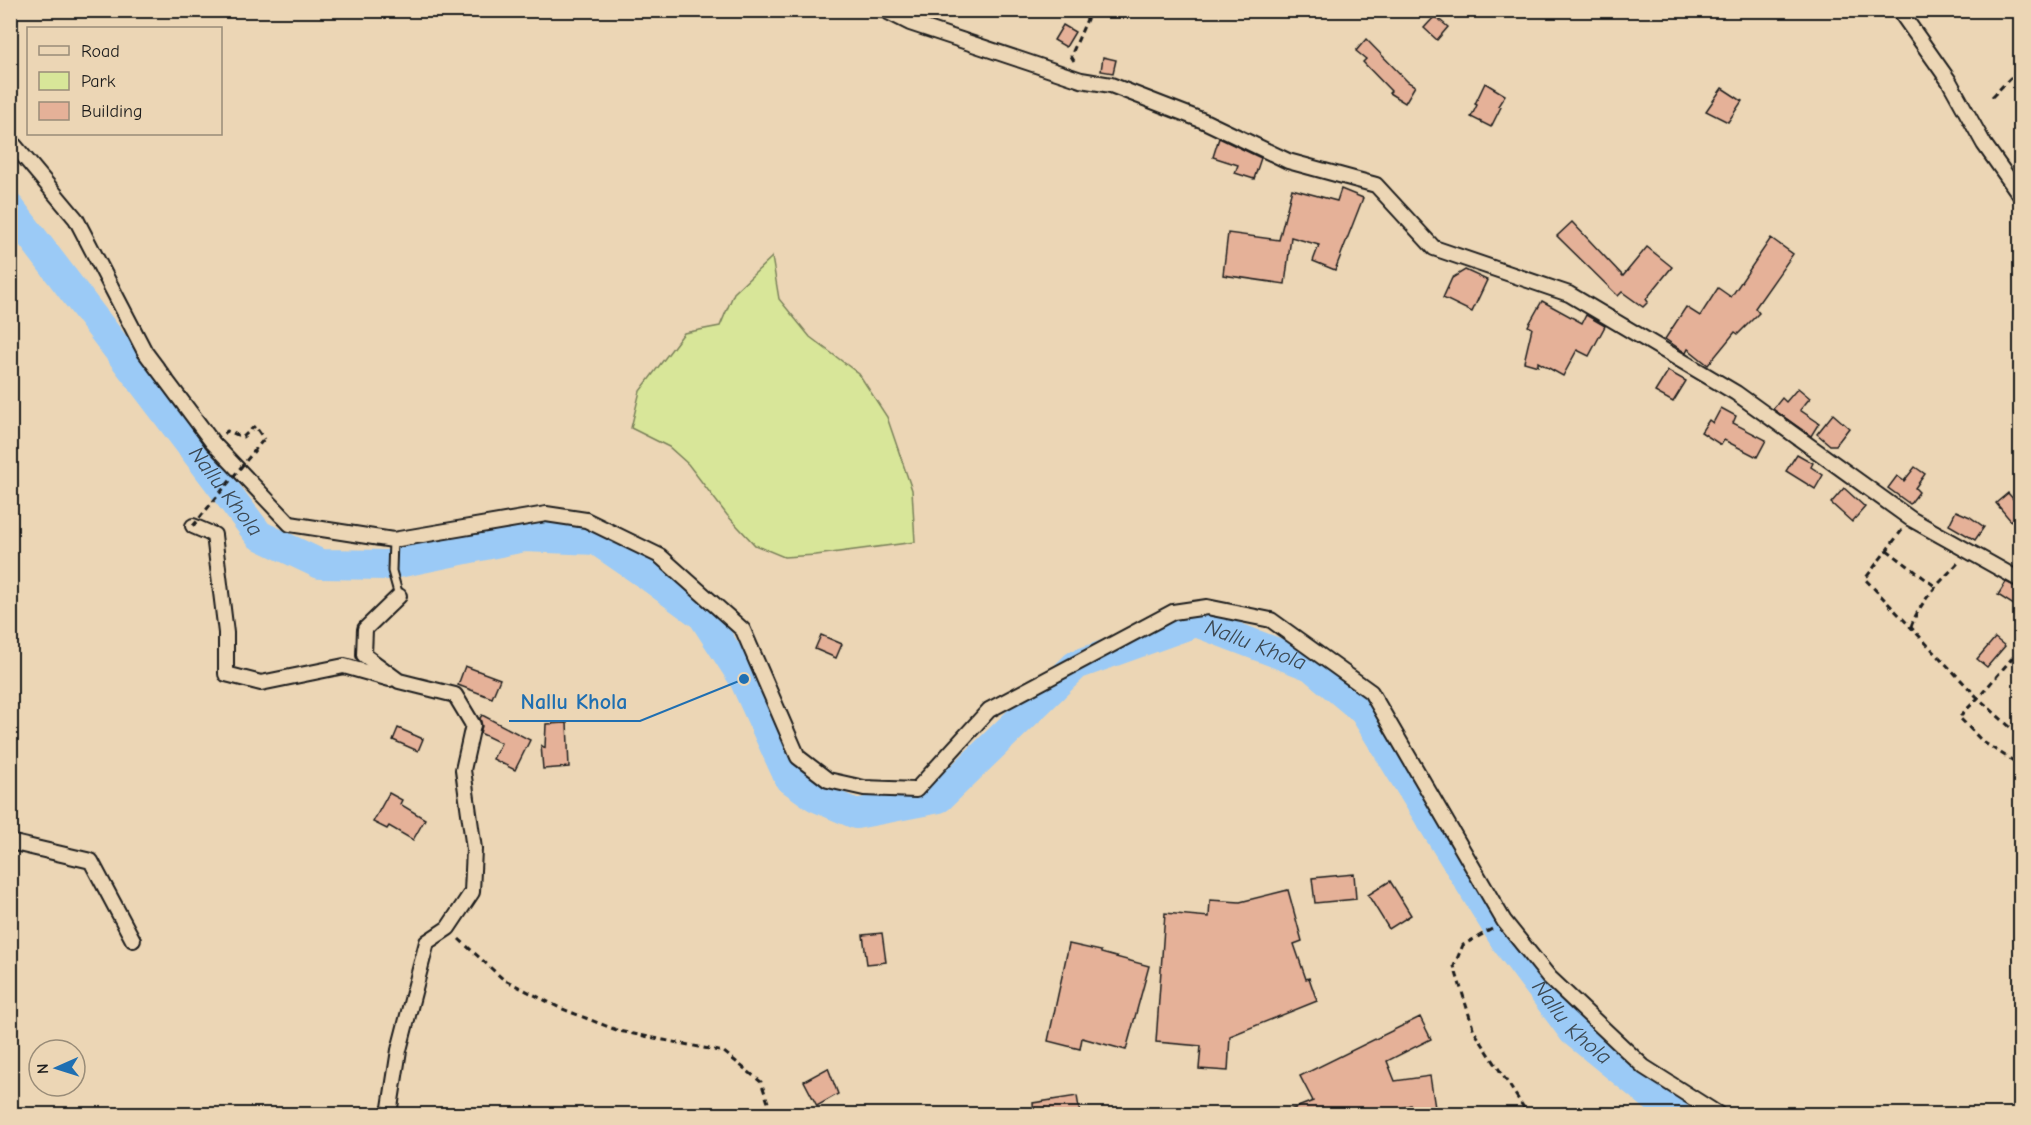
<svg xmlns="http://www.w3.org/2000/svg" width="2031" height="1125" font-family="'Comic Neue',sans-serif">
<rect width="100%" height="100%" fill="#ecd6b5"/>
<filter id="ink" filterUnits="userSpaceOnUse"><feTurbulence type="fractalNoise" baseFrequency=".0167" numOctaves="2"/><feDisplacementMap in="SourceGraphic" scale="12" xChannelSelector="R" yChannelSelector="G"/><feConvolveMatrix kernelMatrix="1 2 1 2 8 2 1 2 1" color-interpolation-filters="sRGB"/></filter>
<g filter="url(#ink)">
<path fill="#d8e699" stroke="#7a815a" stroke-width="1.5" d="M772,257L779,299L810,337L859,374L887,417L912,490L915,542L816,555L784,557L755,545L727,515L688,464L669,447L631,428L640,391L684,333L720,326L734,293Z"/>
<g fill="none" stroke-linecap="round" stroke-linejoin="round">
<path stroke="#9bcaf6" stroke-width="30" id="s1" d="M10,208L259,535L320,564L388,565L524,537L596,540L650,577L703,616L744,679L789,778L816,797L856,814L939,798L1076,665L1196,622L1311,666L1364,711L1505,940L1573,1031L1675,1114"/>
</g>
<g fill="#e5b198" stroke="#1c1c1c" stroke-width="1.5">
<path d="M1435,16L1448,27L1437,40L1424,28Z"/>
<path d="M1063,25L1075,32L1066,47L1054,40Z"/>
<path d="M1366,39L1408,82L1415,86L1405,103L1389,93L1391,91L1363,62L1366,59L1356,51Z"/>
<path d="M1103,57L1116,60L1113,73L1101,71Z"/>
<path d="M1485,83L1505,95L1498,106L1501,107L1491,127L1471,117L1477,105L1475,104Z"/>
<path d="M1722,88L1742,101L1728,122L1706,111Z"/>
<path d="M1219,138L1261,158L1254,179L1235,173L1238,165L1213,157Z"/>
<path d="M1292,189L1337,201L1341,189L1363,198L1335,270L1313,261L1319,245L1291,237L1285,284L1223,275L1228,233L1279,240Z"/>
<path d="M1572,222L1623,276L1647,247L1672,267L1646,299L1648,302L1643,307L1622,292L1618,296L1557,236Z"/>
<path d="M1771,238L1793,254L1755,308L1759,313L1738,334L1735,332L1708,365L1688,349L1686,353L1665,339L1686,307L1700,316L1718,288L1731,297Z"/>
<path d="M1465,270L1487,280L1472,312L1443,298L1452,278Z"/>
<path d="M1542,301L1582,323L1586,315L1605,326L1589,356L1577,350L1563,376L1538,362V366L1524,362L1532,328L1528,326Z"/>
<path d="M1668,371L1686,381L1673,402L1655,392Z"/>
<path d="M1798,388L1810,398L1800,410L1819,423L1811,436L1773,409L1782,398L1786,402Z"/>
<path d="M1721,408L1736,416L1733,423L1766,440L1757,457L1724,440L1721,445L1701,432L1709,420L1713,423Z"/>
<path d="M1833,414L1849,428L1836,445H1830L1817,434Z"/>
<path d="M1797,454L1813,463L1811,467L1823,475L1815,489L1786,471Z"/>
<path d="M1915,467L1925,474L1915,488L1919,492L1910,504L1888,488L1897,476L1904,481Z"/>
<path d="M1844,488L1865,507L1852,522L1831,503Z"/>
<path d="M2008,493L2020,507V512L2011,521L1996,503Z"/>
<path d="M1956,511L1970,517L1984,527L1975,540L1949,525Z"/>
<path d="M2006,582L2020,589V609L1998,595Z"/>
<path d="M821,635L842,644L836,658L815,649Z"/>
<path d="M1995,638L2005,646L1987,667L1977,659Z"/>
<path d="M465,666L500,679L492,698L458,685Z"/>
<path d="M482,715L530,740L515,770L493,759L501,743L480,733L482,726L480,718Z"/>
<path d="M567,723L569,767L543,769L541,745L545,748L546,724Z"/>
<path d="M398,728L423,739L418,751L393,740Z"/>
<path d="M389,793L402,800L400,804L425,819L413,840L389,826L387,829L373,822Z"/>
<path d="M1354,874L1356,899L1315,903L1312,878Z"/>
<path d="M1390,881L1411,915L1389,929L1368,895Z"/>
<path d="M1288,890L1302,941L1294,944L1306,979L1309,978L1317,1001L1230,1036L1228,1071L1199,1069L1201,1046L1156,1042L1165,913L1209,917L1210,900L1240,902Z"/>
<path d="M882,933L886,962L867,964L863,935Z"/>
<path d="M1069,944L1101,951V953L1149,966L1126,1050L1082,1038L1080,1049L1048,1041Z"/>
<path d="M1420,1017L1431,1039L1387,1061L1395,1081L1430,1076L1436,1114H1411L1410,1105L1387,1114H1280L1313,1101L1300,1076Z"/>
<path d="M828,1068L838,1094L817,1106L804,1081Z"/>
<path d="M1077,1096L1080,1114H1034L1033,1103Z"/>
</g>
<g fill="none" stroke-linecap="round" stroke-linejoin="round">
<g stroke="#1c1c1c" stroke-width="11">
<path id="service" d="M393,540L392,571L399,596"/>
</g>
<g stroke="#1c1c1c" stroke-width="18">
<g id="minor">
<path d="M884,10L910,23L1081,80L1111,85L1204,121L1288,161L1376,185L1434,248L1569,294L1736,393L1911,519L2020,580"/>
<path d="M1899,10L1949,81L1984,144L2020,195"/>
<path d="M10,140L76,219L145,352L213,443L290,524L393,540L546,514L586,520L660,556L743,630L798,757L828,780L864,788L916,790L989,710L1173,612L1207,607L1271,620L1371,692L1504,921L1549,977L1644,1067L1718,1114"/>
<path d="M193,526L214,535L226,633V674L261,683L344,666L390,679"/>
<path d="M10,842L91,861L133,940"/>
<path d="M389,1114L399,1050L427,942L448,928L472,892L474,849L463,770L473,725L455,695L399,681L364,655L365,629L399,596"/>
</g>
</g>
<g stroke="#1c1c1c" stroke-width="3" stroke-dasharray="6 4.5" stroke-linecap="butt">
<path d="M10,13L12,10"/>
<path d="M1074,61L1071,56L1091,10"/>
<path d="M1992,97L2020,68"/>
<path d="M224,434L227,431L243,437L255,426L264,439"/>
<path d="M1902,530L1865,579L1978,698L2020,736"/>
<path d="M1887,550L1936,587"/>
<path d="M1911,627C1919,602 1941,581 1959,562"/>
<path d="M2020,649L1978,698L1959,717L1983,742L2020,765"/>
<path d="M1492,929L1463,945L1454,966L1474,1031L1528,1114"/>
<path d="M459,939L503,979L560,1008L619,1031L724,1052L761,1082L772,1114"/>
</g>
<use href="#service" stroke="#ecd6b5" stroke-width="7"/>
<use href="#minor" stroke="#ecd6b5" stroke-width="14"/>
<path stroke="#1c1c1c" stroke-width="3" stroke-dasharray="6 4.5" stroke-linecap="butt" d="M193,526L264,439"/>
</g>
</g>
<g text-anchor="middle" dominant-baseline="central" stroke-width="5" stroke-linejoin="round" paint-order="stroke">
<g font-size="22" font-style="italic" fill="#3c4852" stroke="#ecd6b5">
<text stroke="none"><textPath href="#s1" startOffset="356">Nallu Khola</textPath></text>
<text stroke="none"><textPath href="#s1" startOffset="1616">Nallu Khola</textPath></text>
<text stroke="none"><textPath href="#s1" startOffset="2120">Nallu Khola</textPath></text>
</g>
</g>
<path fill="none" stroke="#1f6fb2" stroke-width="2" d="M744 679L640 721H509"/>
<circle fill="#1f6fb2" stroke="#ecd6b5" stroke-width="2" cx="744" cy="679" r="6"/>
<g font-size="22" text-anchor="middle" font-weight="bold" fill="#1f6fb2" stroke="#ecd6b5" stroke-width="5" stroke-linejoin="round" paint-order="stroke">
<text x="574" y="709">Nallu Khola</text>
</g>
<rect width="2031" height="1125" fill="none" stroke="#ecd6b5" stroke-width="36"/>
<rect x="18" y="18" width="1995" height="1089" fill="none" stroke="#1c1c1c" stroke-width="2" filter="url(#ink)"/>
<rect x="27" y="27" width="195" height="108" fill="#ecd6b5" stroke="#998c78" stroke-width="1.5"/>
<rect x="39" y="46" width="30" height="9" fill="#ecd6b5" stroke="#998c78" stroke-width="1.5"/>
<text x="81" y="57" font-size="18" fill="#1c1c1c">Road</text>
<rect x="39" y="72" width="30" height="18" fill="#d8e699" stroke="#998c78" stroke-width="1.5"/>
<text x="81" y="87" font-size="18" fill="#1c1c1c">Park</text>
<rect x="39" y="102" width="30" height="18" fill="#e5b198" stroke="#998c78" stroke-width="1.5"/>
<text x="81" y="117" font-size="18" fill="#1c1c1c">Building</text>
<g transform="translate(57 1068) rotate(267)"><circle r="28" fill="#ecd6b5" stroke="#998c78" stroke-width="1.5"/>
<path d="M0-4.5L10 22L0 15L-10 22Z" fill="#1f6fb2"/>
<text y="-9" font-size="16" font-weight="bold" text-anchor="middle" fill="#1c1c1c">N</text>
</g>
</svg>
